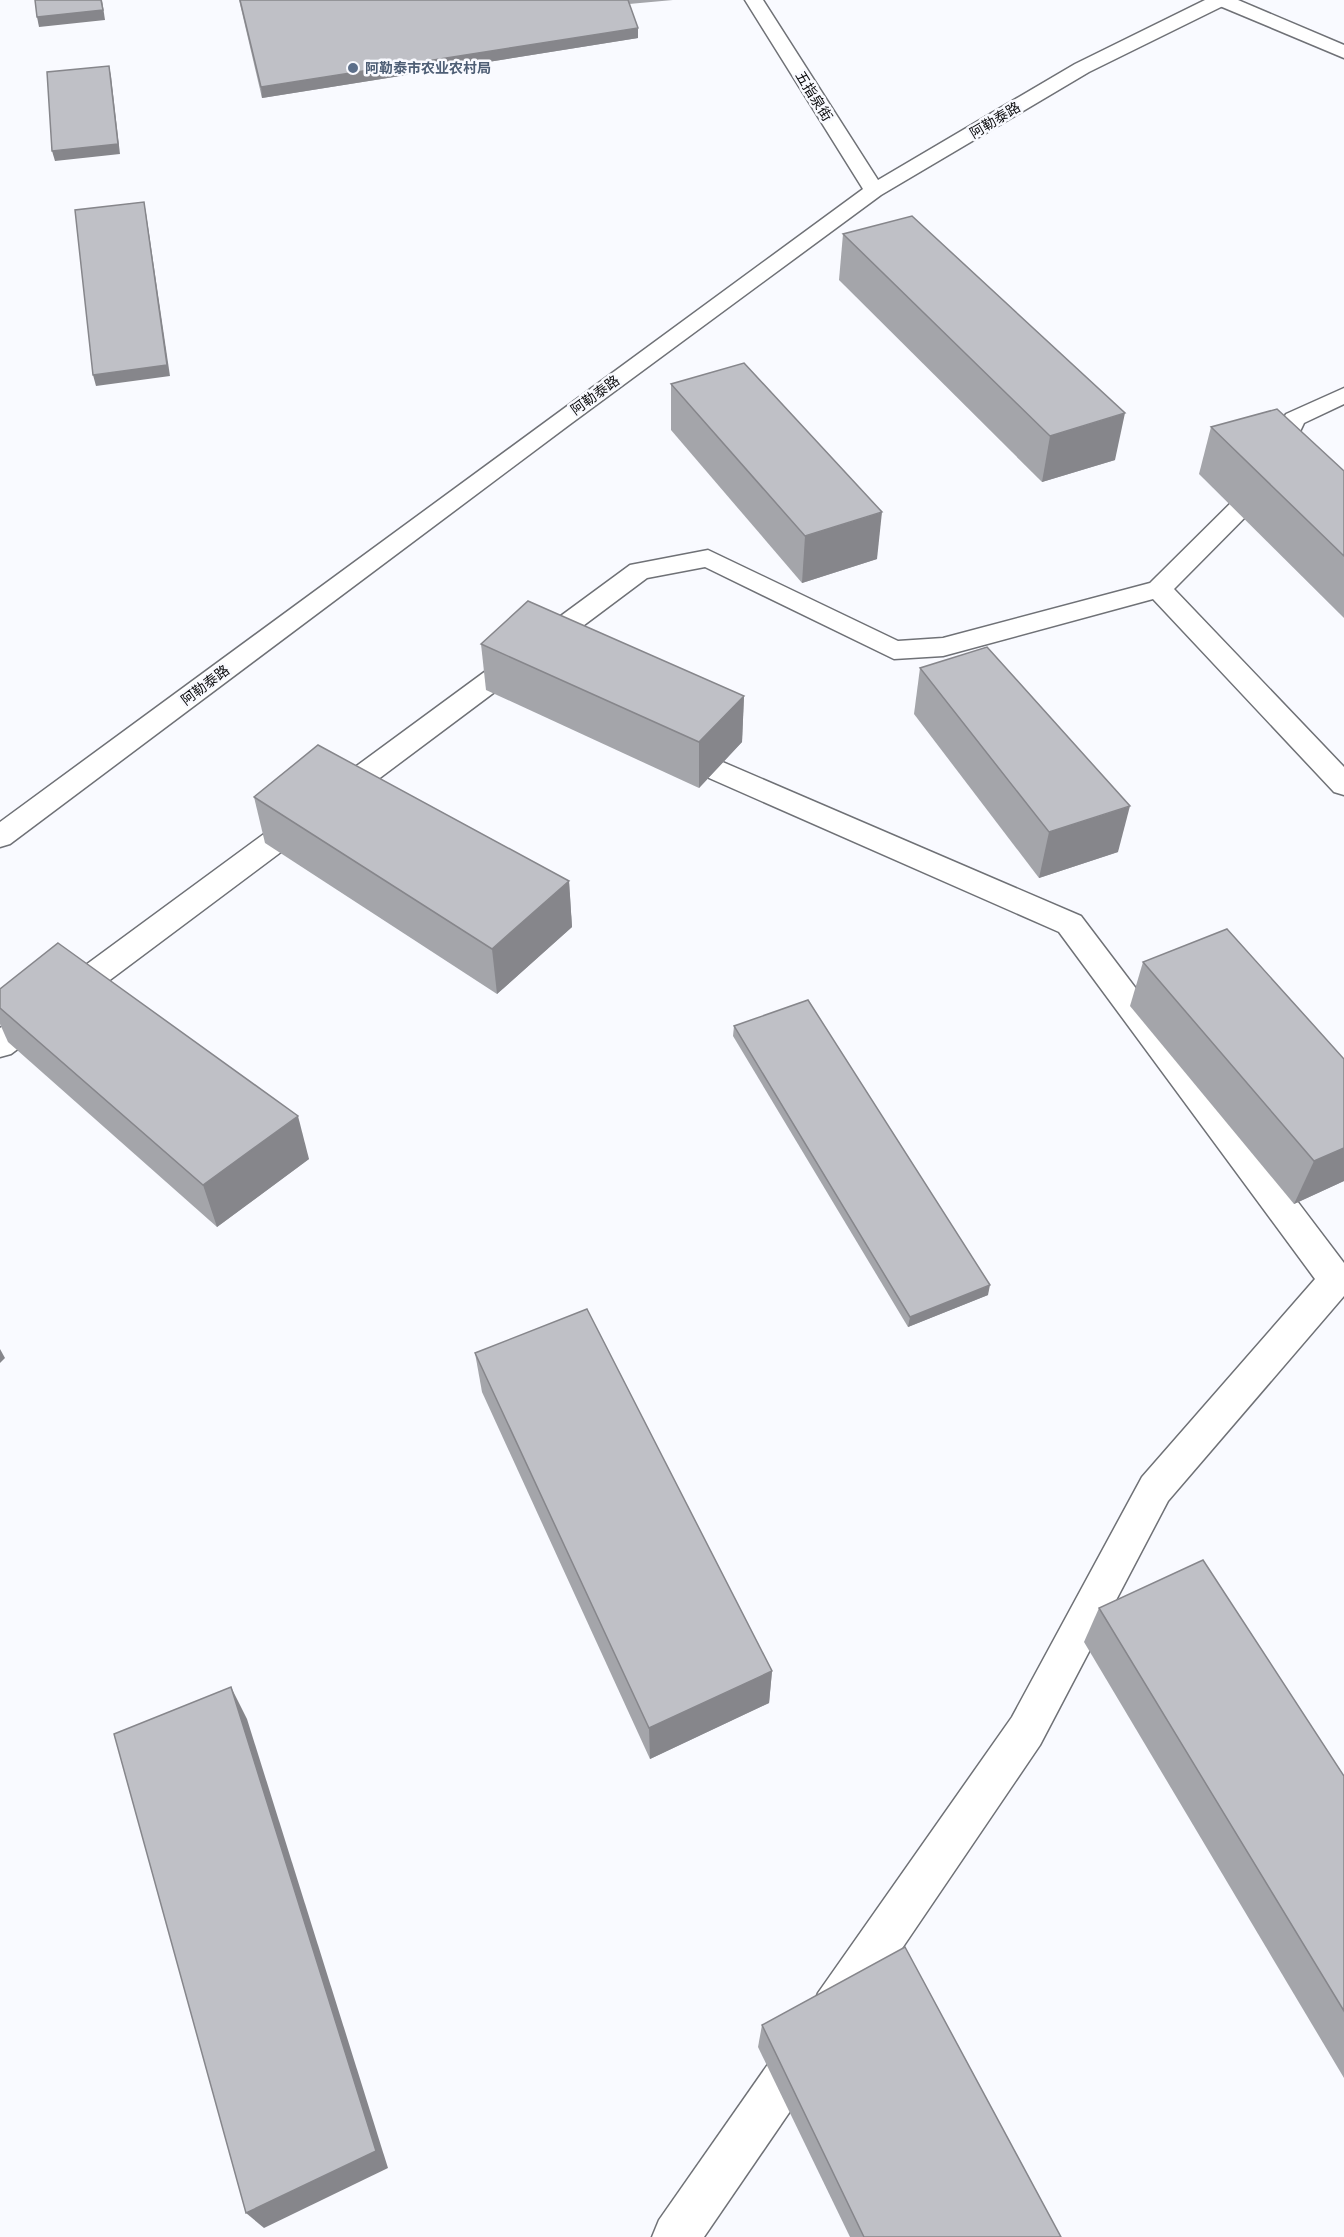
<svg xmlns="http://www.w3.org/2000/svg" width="1344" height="2237" font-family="Lora,'Noto Sans SC',serif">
<rect width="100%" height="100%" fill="#f9faff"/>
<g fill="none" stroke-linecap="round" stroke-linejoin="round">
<g stroke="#6f7176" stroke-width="3">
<g id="minor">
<path d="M1213,0H1238L1344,45V58L1215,4Z"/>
<path d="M1344,388V404L1304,423L1273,489L1174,589L1344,767V795L1334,792L1153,599L943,656L894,659L705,567L647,578L11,1054L0,1057V1028L630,565L708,550L898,641L943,638L1150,583L1253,481L1286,414Z"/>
<path d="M676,742L1081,916L1344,1263V1296L1168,1501L1040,1745L850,2025L834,2031L818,2025L812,2009L818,1993L1012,1717L1142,1477L1315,1279L1059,932L666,759L662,752L666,745Z"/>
<path d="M803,2030L819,2037L826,2053L819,2069L704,2237H652L659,2220L787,2037Z"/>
</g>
</g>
<g stroke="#6f7176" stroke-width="3">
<path id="tertiary" d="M745,0H763L878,180L1075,64L1205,0H1229L1227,4L1089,72L881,195L569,425L10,844L0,847V822L863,189Z"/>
</g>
<use href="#minor" fill="#fff" fill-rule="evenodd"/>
<use href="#tertiary" fill="#fff" fill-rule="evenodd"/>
</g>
<g fill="#a4a5aa">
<path d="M239,0H673L629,4L638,38L262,98Z"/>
<path d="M843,234L1115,460L1042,482L839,280Z"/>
<path d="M671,384L877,559L802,583L671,430Z"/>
<path d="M1211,427L1344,471V618L1199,474Z"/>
<path d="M481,644L744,696L742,742L699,788L486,690Z"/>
<path d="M920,668L1118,852L1039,878L914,714Z"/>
<path d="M254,797L569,881L572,927L497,994L265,843Z"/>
<path d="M1143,962L1344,1059V1181L1294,1204L1130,1006Z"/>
<path d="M0,989L309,1159L217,1227L8,1042L0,1024Z"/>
<path d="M734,1026L988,1295L908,1327L733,1036Z"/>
<path d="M475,1353L772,1671L769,1703L650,1759L482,1392Z"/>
<path d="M1099,1608L1344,1776V2078L1084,1642Z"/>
<path d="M762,2025L1061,2237H850L758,2047Z"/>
</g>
<g fill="#86868b">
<path d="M102,0L105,20L39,27L37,17Z"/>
<path d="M638,28V38L262,98L261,87Z"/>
<path d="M109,66L111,76L120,154L55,161L52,151Z"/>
<path d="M144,202L146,213L170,376L96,386L93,375Z"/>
<path d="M1125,413L1115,460L1042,482L1050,436Z"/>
<path d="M882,512L877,559L802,583L805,536Z"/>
<path d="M744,696L742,742L699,788V742Z"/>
<path d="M1130,806L1118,852L1039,878L1049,832Z"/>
<path d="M569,881L572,927L497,994L492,949Z"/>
<path d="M298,1116L309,1159L217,1227L203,1185Z"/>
<path d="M1344,1148V1181L1294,1204L1314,1161Z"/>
<path d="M990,1285L988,1295L908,1327L910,1317Z"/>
<path d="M0,1349L5,1358L0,1363Z"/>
<path d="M772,1671L769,1703L650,1759L649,1728Z"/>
<path d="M231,1687L247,1719L388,2168L264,2228L246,2213Z"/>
</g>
<g fill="#bfc0c6" stroke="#86868b" stroke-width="1.5">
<path d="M35,0H101L103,10L37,17Z"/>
<path d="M240,0H628L638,28L261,87Z"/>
<path d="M109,66L118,144L52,151L47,72Z"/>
<path d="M144,202L167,365L93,375L75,210Z"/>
<path d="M912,216L1125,413L1050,436L843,234Z"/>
<path d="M744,363L882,512L805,536L671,384Z"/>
<path d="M1277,409L1344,471V556L1211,427Z"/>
<path d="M528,601L744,696L699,742L481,644Z"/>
<path d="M987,647L1130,806L1049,832L920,668Z"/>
<path d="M318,745L569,881L492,949L254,797Z"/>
<path d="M1227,929L1344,1059V1148L1314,1161L1143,962Z"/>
<path d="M58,943L298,1116L203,1185L0,1008V989Z"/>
<path d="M808,1000L990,1285L910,1317L734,1026Z"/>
<path d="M587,1309L772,1671L649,1728L475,1353Z"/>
<path d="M1203,1560L1344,1776V2011L1099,1608Z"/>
<path d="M231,1687L376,2151L246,2213L114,1734Z"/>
<path d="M905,1947L1061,2237H864L762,2025Z"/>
</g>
<circle fill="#5c6f8a" stroke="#f9faff" stroke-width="2" cx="353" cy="68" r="6"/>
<g text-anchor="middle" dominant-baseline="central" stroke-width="5" stroke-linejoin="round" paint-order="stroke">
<g font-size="14" font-weight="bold" fill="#4e5e75" stroke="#f9faff" text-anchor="start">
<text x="365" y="68">阿勒泰市农业农村局</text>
</g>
<g font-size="14" fill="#0b0b0d" stroke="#f9faff">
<text transform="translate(814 96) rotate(58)">五指泉街</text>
<text transform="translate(995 120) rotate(-31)">阿勒泰路</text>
<text transform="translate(595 395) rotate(-36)">阿勒泰路</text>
<text transform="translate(205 685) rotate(-37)">阿勒泰路</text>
</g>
</g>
</svg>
